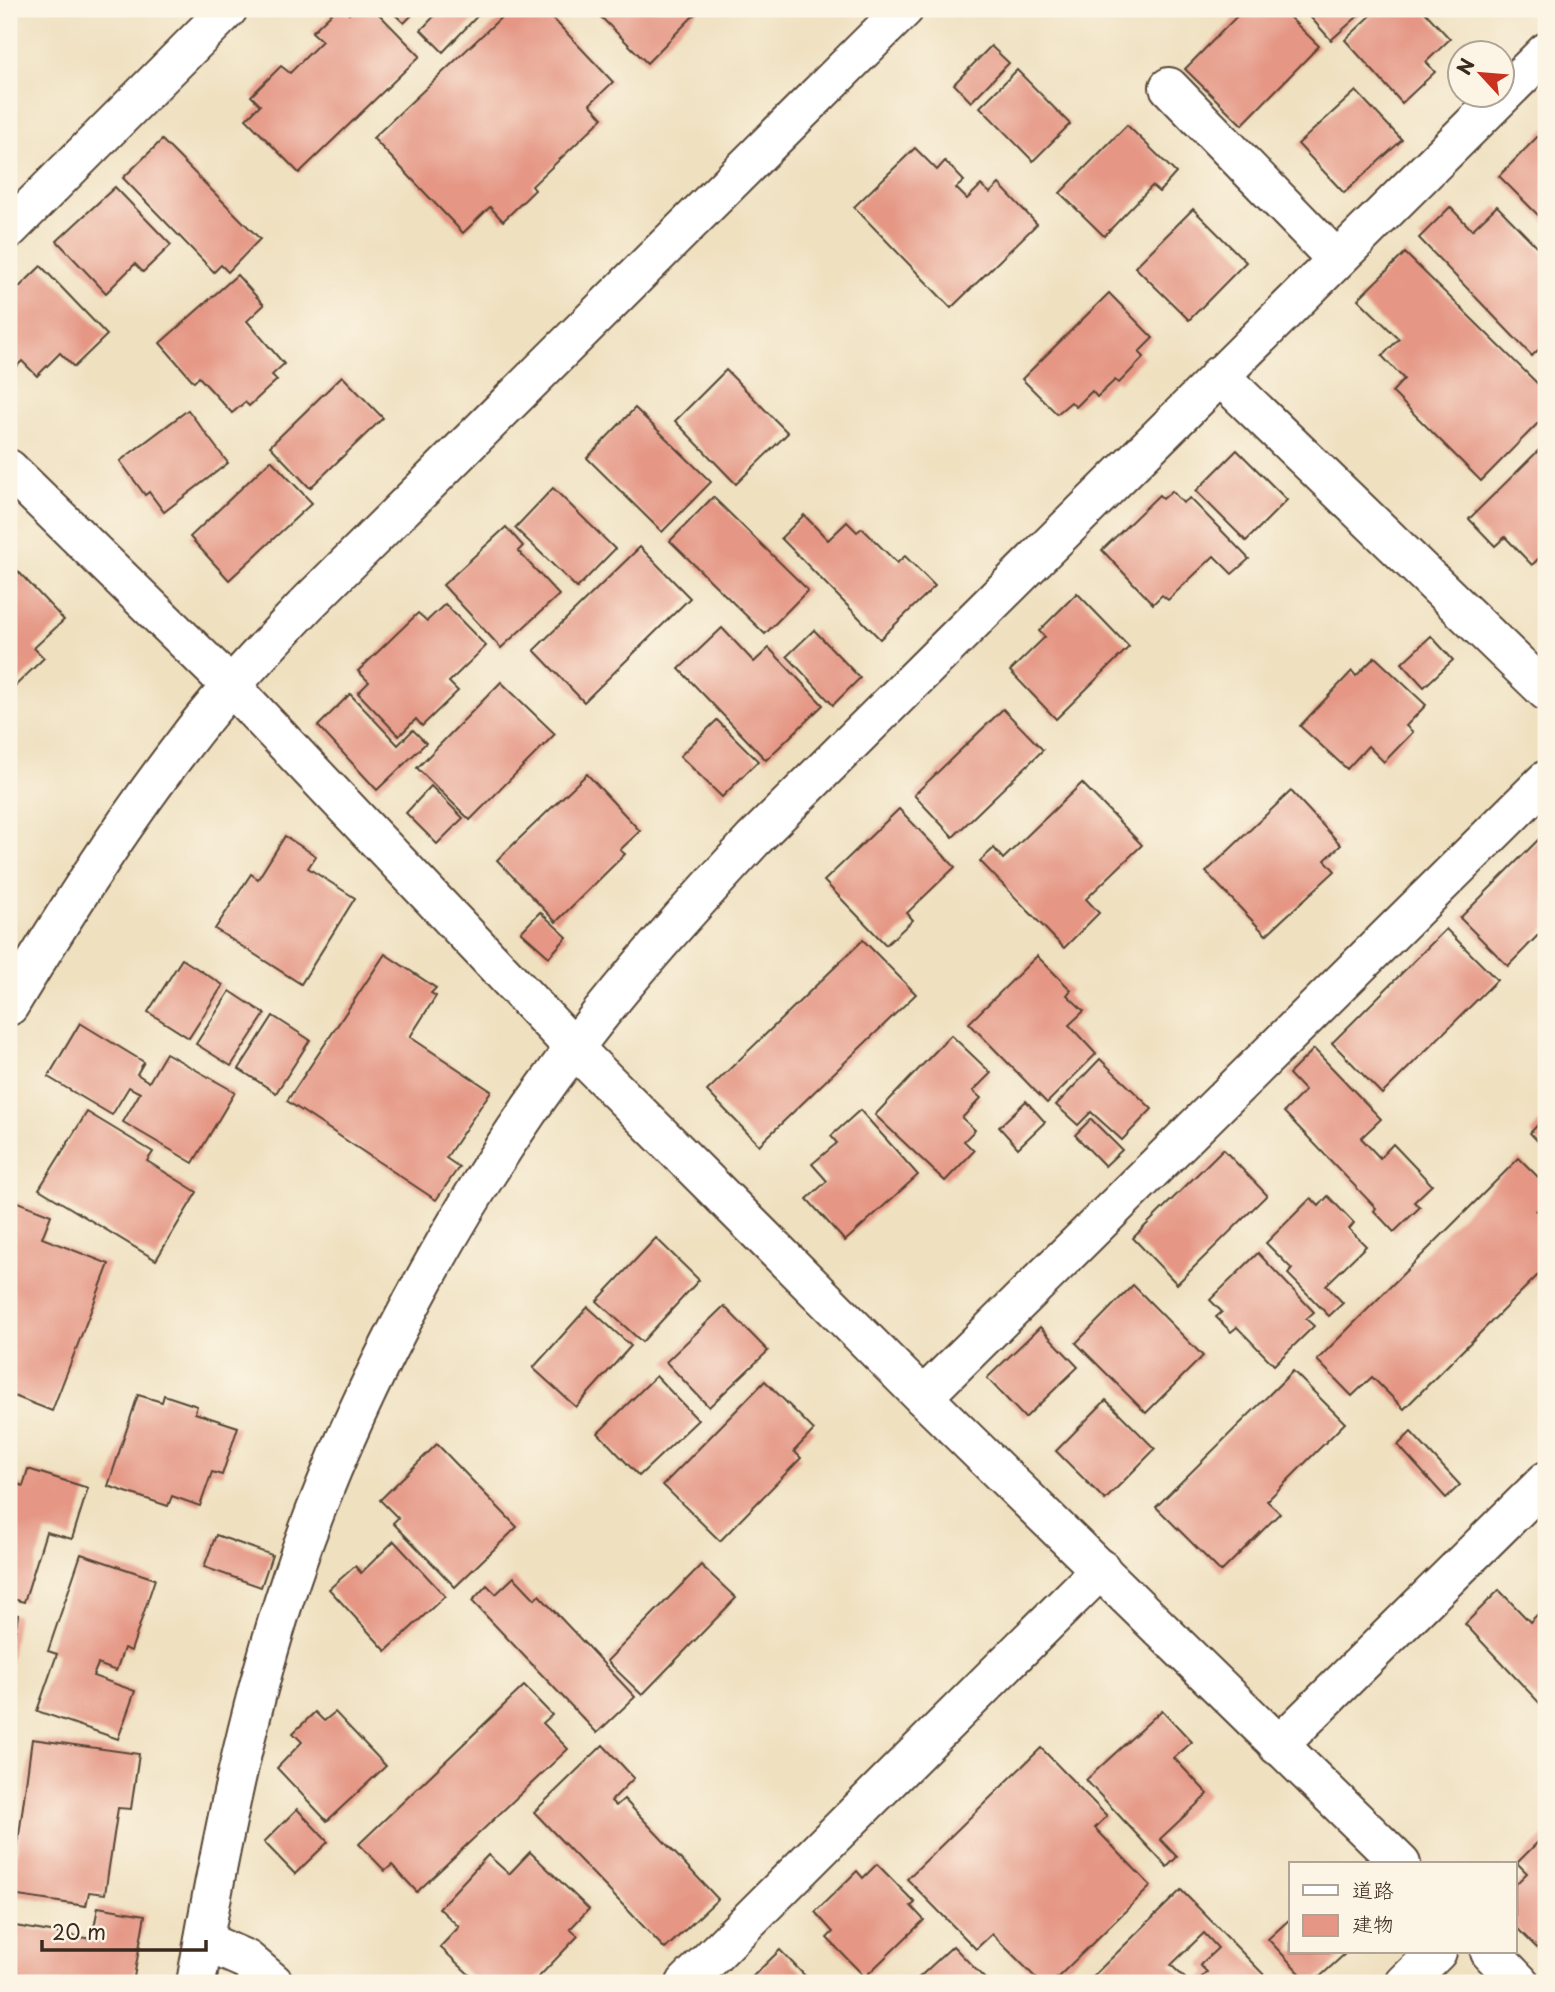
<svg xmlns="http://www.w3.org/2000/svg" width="1555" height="1992" font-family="'Playpen Sans','Klee One',sans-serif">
<rect width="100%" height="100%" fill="#fcf5e5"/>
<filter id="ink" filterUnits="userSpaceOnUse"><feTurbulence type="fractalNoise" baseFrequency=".0143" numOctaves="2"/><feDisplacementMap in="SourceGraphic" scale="14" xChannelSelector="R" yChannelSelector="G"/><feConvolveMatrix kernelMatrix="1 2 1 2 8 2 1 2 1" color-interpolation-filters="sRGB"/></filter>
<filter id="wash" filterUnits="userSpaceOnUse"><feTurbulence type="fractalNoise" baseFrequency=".00686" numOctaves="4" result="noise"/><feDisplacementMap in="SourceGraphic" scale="28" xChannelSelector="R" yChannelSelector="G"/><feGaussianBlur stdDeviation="1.57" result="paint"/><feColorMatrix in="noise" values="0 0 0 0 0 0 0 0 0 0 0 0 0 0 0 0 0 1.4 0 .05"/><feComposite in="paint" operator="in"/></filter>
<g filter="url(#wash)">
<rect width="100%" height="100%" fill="#efe0c0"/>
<g id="blocks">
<g fill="#e59684">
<path d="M336,9H344L349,14L355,9H374L420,56L299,173L246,119L260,105L251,96L281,66L290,73L322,41L312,32Z"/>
<path d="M389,9H418L404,23Z"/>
<path d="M441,9H484L443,52L421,30Z"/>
<path d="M510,9H544L613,82L590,104L603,118L532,186L535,190L503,221L490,207L463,233L373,138Z"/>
<path d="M593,9H700L647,63Z"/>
<path d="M1244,9H1281L1319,46L1242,125L1185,69Z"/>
<path d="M1303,9H1366L1331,40Z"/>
<path d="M1378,9H1422L1450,39L1426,62L1435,72L1402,103L1345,40Z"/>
<path d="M991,46L1009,63L971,102L954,84Z"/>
<path d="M1017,70L1070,124L1033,161L980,107Z"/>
<path d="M1356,91L1402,140L1344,193L1298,144Z"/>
<path d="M1127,125L1176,173L1159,192L1152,186L1104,236L1060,193Z"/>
<path d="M1546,128V223L1499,176Z"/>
<path d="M162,140L260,239L228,272L221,265L214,272L123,178Z"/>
<path d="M915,148L937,170L945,161L964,181L956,188L967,199L981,185L990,193L999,184L1037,224L951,308L854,207Z"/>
<path d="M115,187L171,245L143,272L135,264L106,293L57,241Z"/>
<path d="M1497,206L1546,256V342L1532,356L1419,238L1450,207L1472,230Z"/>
<path d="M1193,209L1246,262L1189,320L1135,267Z"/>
<path d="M1405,253L1546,392V415L1481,481L1392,392L1404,379L1382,356L1399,339L1358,299Z"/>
<path d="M41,266L107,335L74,367L60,353L37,376L22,361L9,374V297Z"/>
<path d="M237,275L264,305L247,321L284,364L272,375L277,380L249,406L245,402L232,413L199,377L194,382L160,343Z"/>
<path d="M1109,293L1153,338L1139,352L1144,357L1119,383L1115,380L1097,397L1092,391L1076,407L1071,402L1057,414L1022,379Z"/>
<path d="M726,370L788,433L736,484L675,421Z"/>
<path d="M342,376L383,418L310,488L270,446Z"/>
<path d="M635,408L711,482L662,532L587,458Z"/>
<path d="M188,410L228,463L164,512L149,492L145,495L120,461Z"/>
<path d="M1546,443V551L1532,565L1505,537L1495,546L1469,519Z"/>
<path d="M1237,450L1287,500L1246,541L1196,491Z"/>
<path d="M271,460L312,503L229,580L190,537Z"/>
<path d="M553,488L615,549L577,588L515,528Z"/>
<path d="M1172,491L1183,503L1190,498L1249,559L1232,574L1214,556L1168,600L1162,595L1153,604L1102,550L1159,495L1163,499Z"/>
<path d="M713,497L808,590L765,634L670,541Z"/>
<path d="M804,515L828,540L847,522L857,532L862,528L897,563L905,556L935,586L880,639L781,538Z"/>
<path d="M506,527L523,546L518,551L559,595L501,648L443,585Z"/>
<path d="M640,547L690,598L584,702L534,650Z"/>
<path d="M14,567L64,620L34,648L44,658L9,692V572Z"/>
<path d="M1077,593L1129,647L1056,719L1010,671L1045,637L1039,631Z"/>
<path d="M445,604L486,646L449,682L458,691L422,726L416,719L399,736L358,693L369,682L358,671L418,613L427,621Z"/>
<path d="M722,628L754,662L769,648L823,705L766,760L679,669Z"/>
<path d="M814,630L860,678L833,705L787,656Z"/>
<path d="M1431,636L1453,660L1424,687L1402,663Z"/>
<path d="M1375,657L1426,705L1406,726L1413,732L1384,762L1368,746L1347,769L1300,726L1352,671L1356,676Z"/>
<path d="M501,682L555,734L470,820L417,768Z"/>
<path d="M350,694L398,745L413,730L426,743L377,790L318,726Z"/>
<path d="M1003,709L1043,750L953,837L914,795Z"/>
<path d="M717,720L758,761L722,797L680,756Z"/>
<path d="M587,774L640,831L620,850L625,854L556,922L497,860Z"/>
<path d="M1082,783L1142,845L1086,899L1099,913L1064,948L980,861L994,848L1003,859Z"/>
<path d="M431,786L463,818L437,844L406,813Z"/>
<path d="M1291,791L1341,845L1325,860L1335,871L1266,935L1206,872Z"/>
<path d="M899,809L955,867L907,913L913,920L886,945L824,881Z"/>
<path d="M1546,832V927L1508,966L1460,918Z"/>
<path d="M285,836L316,856L308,868L355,898L301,984L215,929L251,874L258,879Z"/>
<path d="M540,912L567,937L549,957L521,932Z"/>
<path d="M1446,929L1497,980L1382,1094L1332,1043Z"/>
<path d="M863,940L916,994L759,1145L707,1091Z"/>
<path d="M385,954L436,988L431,993L436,996L410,1037L491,1091L446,1158L459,1167L436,1200L287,1101Z"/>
<path d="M1037,956L1071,990L1067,995L1084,1011L1069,1025L1096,1054L1047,1103L969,1023Z"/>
<path d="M182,959L223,985L189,1038L148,1012Z"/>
<path d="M230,991L265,1014L231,1066L196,1044Z"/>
<path d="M273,1016L310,1040L276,1093L239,1069Z"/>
<path d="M80,1023L144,1062L137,1074L149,1082L166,1053L235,1092L193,1163L123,1122L140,1093L129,1087L112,1115L48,1077Z"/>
<path d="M951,1035L991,1073L973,1091L981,1098L962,1118L975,1130L964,1141L974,1151L945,1181L875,1115Z"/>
<path d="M1314,1049L1381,1119L1361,1138L1380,1158L1393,1144L1432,1185L1414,1202L1420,1207L1394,1232L1374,1211L1376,1208L1284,1112L1305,1091L1289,1074Z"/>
<path d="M1100,1059L1152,1109L1122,1140L1091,1112L1078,1125L1056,1105Z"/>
<path d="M1026,1101L1045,1122L1018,1148L999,1127Z"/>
<path d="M860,1110L918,1175L845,1241L807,1199L827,1181L812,1164L837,1143L831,1136Z"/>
<path d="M87,1112L153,1152L147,1161L197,1192L156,1260L39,1189Z"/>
<path d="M1546,1116V1150L1530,1133Z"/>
<path d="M1091,1119L1122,1150L1105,1166L1075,1135Z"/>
<path d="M1223,1149L1267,1195L1177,1284L1133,1238Z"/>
<path d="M1519,1158L1546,1185V1201L1536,1211L1546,1221V1267L1404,1409L1372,1377L1352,1396L1317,1360Z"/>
<path d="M1328,1196L1354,1223L1349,1229L1366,1246L1326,1285L1343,1303L1329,1316L1288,1274L1292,1269L1266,1243L1311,1198L1319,1206Z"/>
<path d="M10,1199L51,1215L42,1238L109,1264L52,1411L9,1394Z"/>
<path d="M656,1238L699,1280L642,1342L597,1301Z"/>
<path d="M1258,1253L1314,1312L1306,1319L1314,1326L1274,1365L1237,1327L1231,1332L1216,1317L1222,1312L1210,1300Z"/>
<path d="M1133,1285L1203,1356L1146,1413L1076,1343Z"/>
<path d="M724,1306L768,1351L709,1407L666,1362Z"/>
<path d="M588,1307L631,1346L576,1407L533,1368Z"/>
<path d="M1040,1327L1078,1367L1025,1418L987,1378Z"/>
<path d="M1293,1371L1345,1423L1267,1501L1280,1513L1221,1572L1156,1507Z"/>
<path d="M656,1376L698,1420L639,1476L598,1433Z"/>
<path d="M765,1381L814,1430L794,1451L801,1458L720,1541L663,1485Z"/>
<path d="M138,1395L162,1402L164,1395L197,1406L195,1413L238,1427L222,1475L212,1472L200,1506L172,1496L168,1506L108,1486Z"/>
<path d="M1106,1400L1155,1449L1105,1500L1056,1451Z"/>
<path d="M1411,1432L1460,1485L1446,1498L1398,1445Z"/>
<path d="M437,1444L517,1527L455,1587L393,1523L398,1518L380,1500Z"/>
<path d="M28,1469L88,1488L72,1539L46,1532L24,1602L9,1598V1481L23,1486Z"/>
<path d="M216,1535L272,1555L261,1587L204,1567Z"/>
<path d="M394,1541L445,1596L386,1651L329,1589L355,1566L361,1573Z"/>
<path d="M81,1554L155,1579L131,1651L124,1648L116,1671L98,1664L93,1676L135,1691L118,1739L37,1711L57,1654L48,1651Z"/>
<path d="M701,1565L736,1598L642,1695L607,1661Z"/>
<path d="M514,1577L535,1599L539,1595L635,1697L597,1733L472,1601L487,1585L496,1594Z"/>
<path d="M1499,1590L1530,1622L1546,1606V1710L1465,1624Z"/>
<path d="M9,1614L18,1615L10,1663H9Z"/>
<path d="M524,1686L552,1715L543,1723L568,1749L417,1892L392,1865L385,1871L359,1844Z"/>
<path d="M1162,1710L1192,1742L1174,1758L1208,1794L1160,1839L1177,1857L1167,1867L1086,1780Z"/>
<path d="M315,1712L324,1721L335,1712L386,1766L327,1821L277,1768L302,1742L293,1733Z"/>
<path d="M32,1739L139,1754L131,1809L118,1808L105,1894L89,1892L86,1906L11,1895Z"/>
<path d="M603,1745L634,1778L611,1801L616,1806L624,1799L718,1899L665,1949L534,1812Z"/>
<path d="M1041,1748L1107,1816L1095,1828L1151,1886L1052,1983H1041L992,1934L976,1949L907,1879Z"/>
<path d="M297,1809L328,1842L295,1874L264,1842Z"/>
<path d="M1546,1834V1957L1515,1926V1885L1527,1873L1517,1863Z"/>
<path d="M530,1852L589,1909L570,1929L578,1936L533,1983H478L440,1947L459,1927L439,1908L488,1855L509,1874Z"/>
<path d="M877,1864L915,1903L911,1906L924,1920L865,1977L827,1938L833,1932L815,1912L857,1871L863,1878Z"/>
<path d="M1181,1890L1272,1983H1202L1199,1980L1207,1972L1200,1965L1218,1948L1204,1933L1171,1965L1190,1983H1086Z"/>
<path d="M98,1907L145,1915L133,1983H9V1925L92,1939Z"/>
<path d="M1291,1918V1952H1347L1313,1983H1309L1268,1939Z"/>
<path d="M953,1946L989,1983H913Z"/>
<path d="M780,1950L812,1983H746Z"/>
</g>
</g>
</g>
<g filter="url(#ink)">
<use href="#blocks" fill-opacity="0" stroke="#564536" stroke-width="2"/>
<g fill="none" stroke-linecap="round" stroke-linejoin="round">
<g stroke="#564536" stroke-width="42">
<g id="minor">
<path d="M1169,87L1336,259"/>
<path d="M9,229L228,9"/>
<path d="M1219,375L1546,691"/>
<path d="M9,469L231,686L574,1048L923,1397L1401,1864"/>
<path d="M923,1397L1546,780"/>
<path d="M1278,1746L1546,1481"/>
<path d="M204,1941L247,1960L274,1983"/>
<path d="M1490,1952L1520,1983"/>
<path d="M196,1983C220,1847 247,1710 291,1579C351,1399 460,1197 575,1047C630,974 691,907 753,840L1546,52"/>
<path d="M686,1983L1101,1569"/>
<path d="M1405,1983L1437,1952"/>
</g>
</g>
<g stroke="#564536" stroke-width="42">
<path id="tertiary" d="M9,1006C63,916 119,828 183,745C220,695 264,650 306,605L904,9"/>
</g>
<use href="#minor" stroke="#fff" stroke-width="38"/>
<use href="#tertiary" stroke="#fff" stroke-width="38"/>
</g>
</g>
<rect width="1555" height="1992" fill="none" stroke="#fcf5e5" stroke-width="35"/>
<rect x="1289" y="1862" width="228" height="91" fill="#fcf5e5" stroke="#afa495" stroke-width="2"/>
<rect x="1303" y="1885" width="35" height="10" fill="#ffffff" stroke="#afa495" stroke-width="2"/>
<text x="1352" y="1898" font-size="21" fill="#3b2a1e">道路</text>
<rect x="1303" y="1915" width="35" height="21" fill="#e59684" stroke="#afa495" stroke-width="2"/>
<text x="1352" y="1932" font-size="21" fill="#3b2a1e">建物</text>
<g transform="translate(1481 74) rotate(296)"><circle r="33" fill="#fcf5e5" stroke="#afa495" stroke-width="2"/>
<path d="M0-5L12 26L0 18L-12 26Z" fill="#c8321e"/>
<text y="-10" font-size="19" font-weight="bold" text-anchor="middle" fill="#3b2a1e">N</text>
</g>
<path d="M42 1940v10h164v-10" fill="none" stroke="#3b2a1e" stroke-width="3.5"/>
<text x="52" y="1940" font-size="21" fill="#3b2a1e" stroke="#fcf5e5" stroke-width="5" paint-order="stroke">20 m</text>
</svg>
